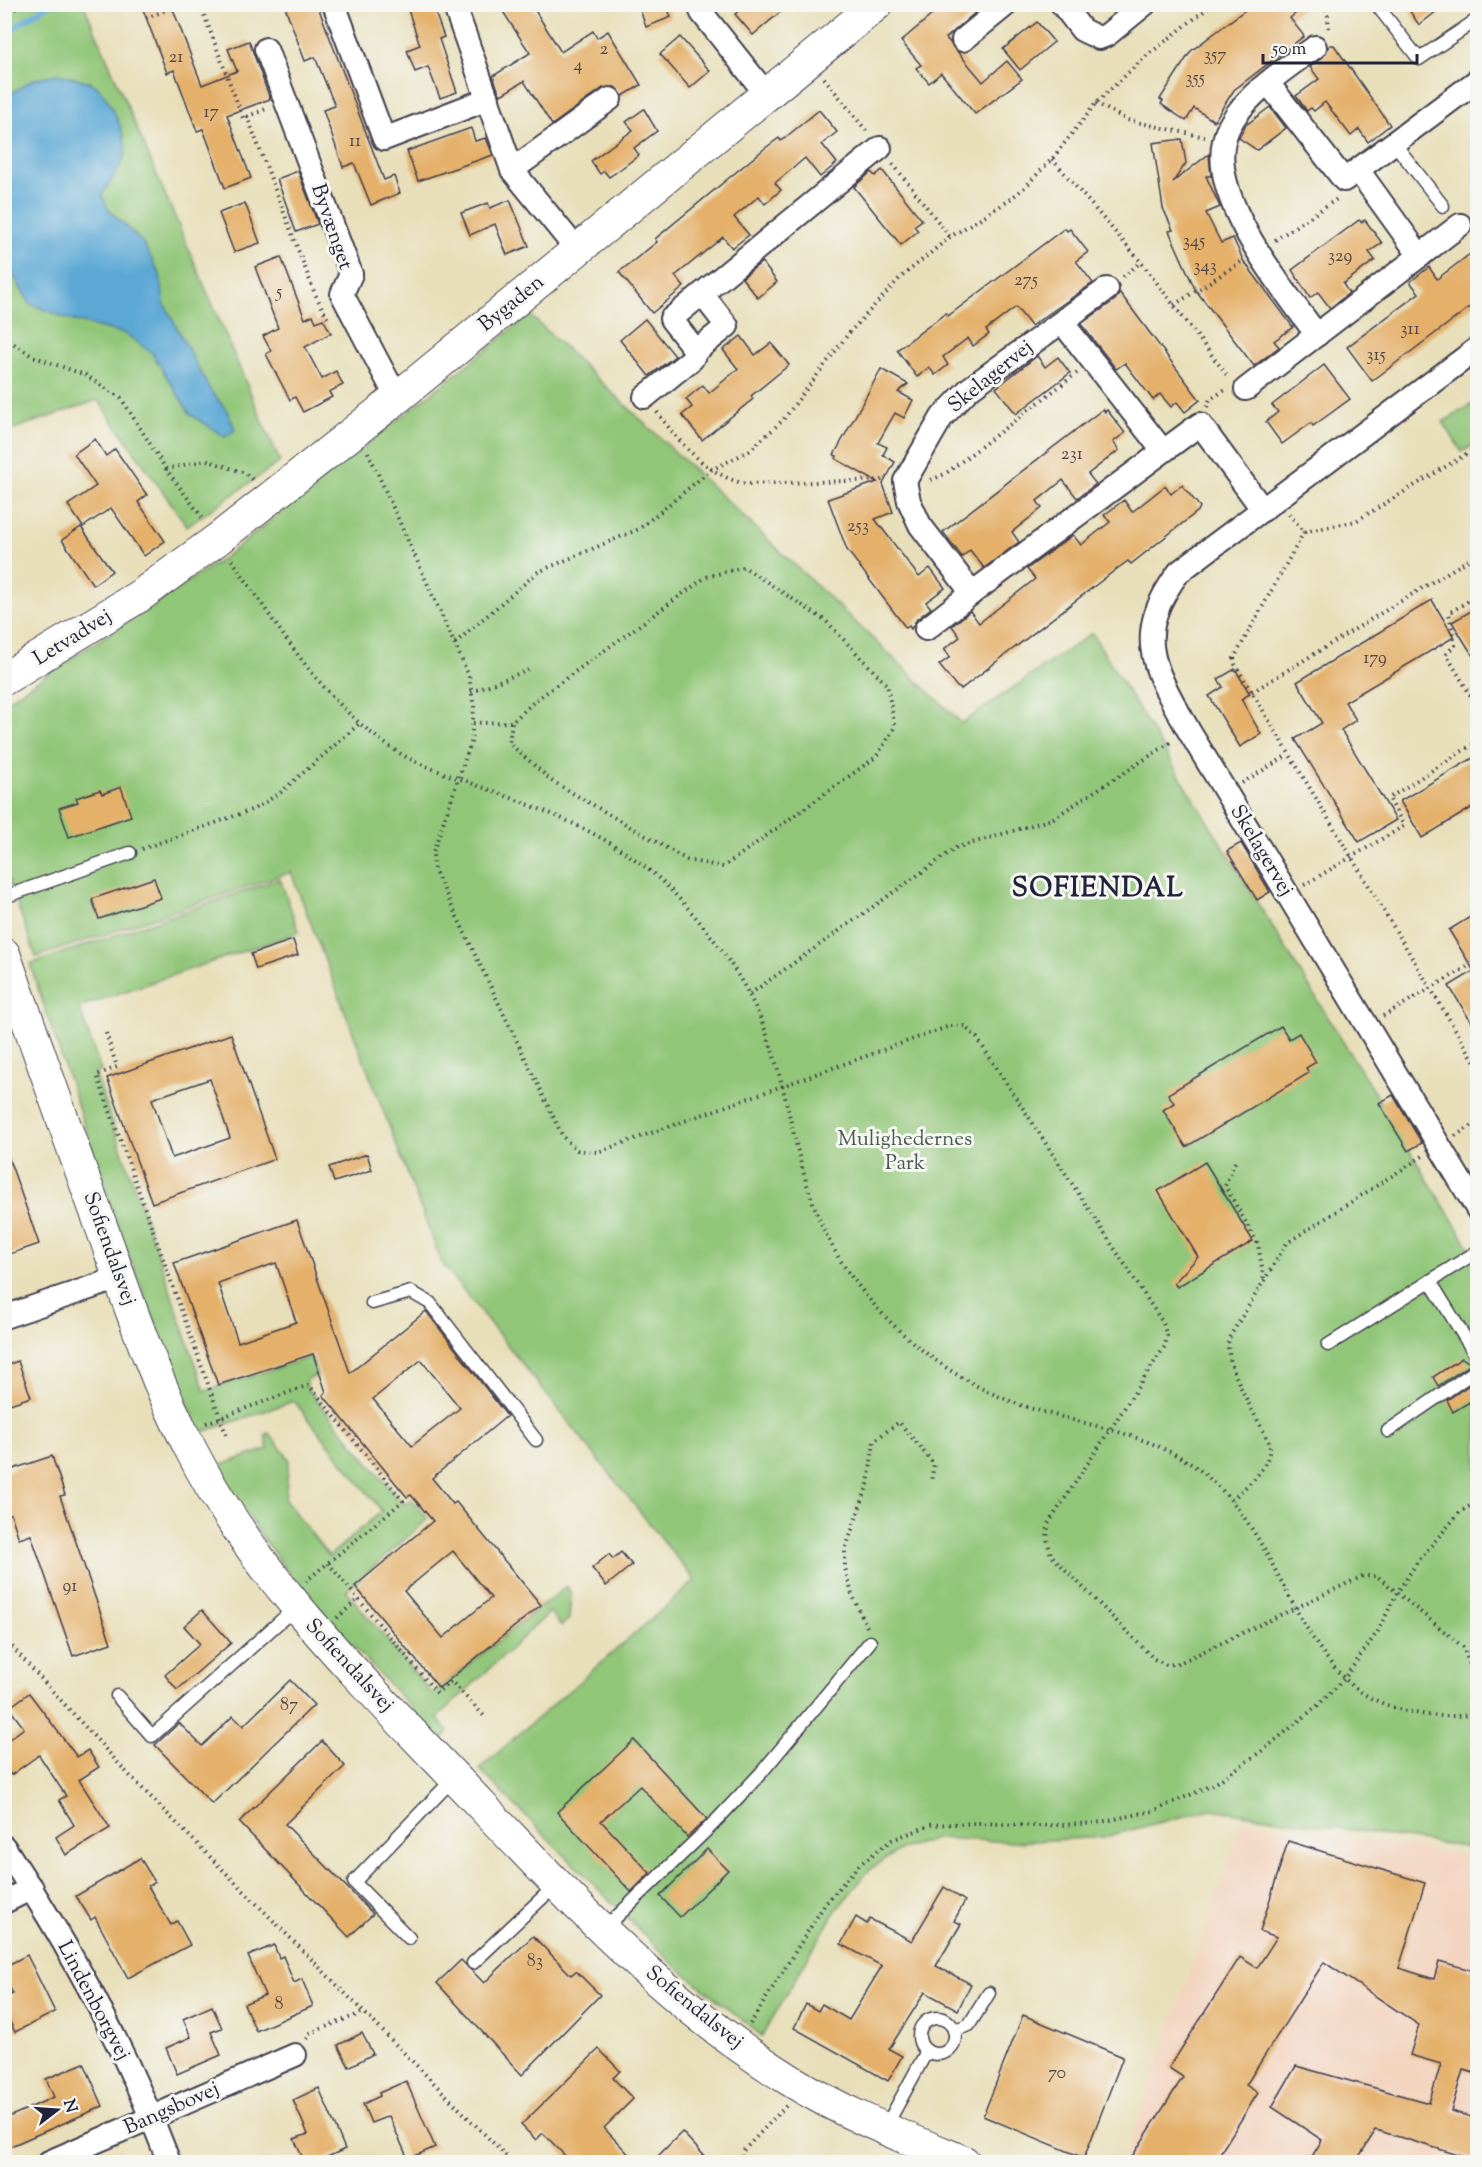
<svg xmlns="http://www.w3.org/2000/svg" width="1482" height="2167" font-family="'Sorts Mill Goudy',serif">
<rect width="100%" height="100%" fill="#f6f6f2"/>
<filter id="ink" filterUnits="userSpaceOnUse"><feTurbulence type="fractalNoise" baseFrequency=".0167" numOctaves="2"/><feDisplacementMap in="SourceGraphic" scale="12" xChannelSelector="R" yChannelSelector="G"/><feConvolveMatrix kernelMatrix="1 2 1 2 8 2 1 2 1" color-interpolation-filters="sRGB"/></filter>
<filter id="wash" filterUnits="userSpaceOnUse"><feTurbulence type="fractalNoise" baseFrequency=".008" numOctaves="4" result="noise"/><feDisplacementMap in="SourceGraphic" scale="24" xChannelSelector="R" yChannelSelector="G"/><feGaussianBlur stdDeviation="1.35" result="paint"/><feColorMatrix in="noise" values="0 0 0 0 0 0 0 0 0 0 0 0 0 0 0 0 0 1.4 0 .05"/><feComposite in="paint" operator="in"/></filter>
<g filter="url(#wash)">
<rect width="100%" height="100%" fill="#e8dfba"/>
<path fill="#f3d4bf" d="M1243,1821L1477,1857V2162H1123Z"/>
<g fill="#91c678" stroke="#5a745a" stroke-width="1.5">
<path d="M4,5H84L280,462L187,526L98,400L5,432Z"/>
<path d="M530,315L962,723L1092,633L1477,1260V1849L1211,1809L1104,1837L1015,1842L936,1838L899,1850L870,1869L834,1913L762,2036L672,1963L479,1769L695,1581L442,1263L291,872L36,957L5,870V702L221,560Z"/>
<path d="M1477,401V443L1462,452L1443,422Z"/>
<path d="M280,879L299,932L79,1007L101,1071L95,1073L205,1391L311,1357L317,1376L307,1379V1388L404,1505L411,1499L428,1519L346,1591L432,1694L567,1586L571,1594L569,1619L561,1626L550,1612L437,1718L449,1732L441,1740L300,1589L257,1530L218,1466L268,1449L265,1435L269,1433L289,1459L285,1500L329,1556L382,1511L294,1401L200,1433L122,1238L30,964Z"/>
</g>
<path fill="#5ca8d5" stroke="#3f6588" stroke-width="1.5" d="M57,74C68,77 82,78 93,84C107,92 129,138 125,154C121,170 109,181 102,195L108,209L143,243L160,275L164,303L210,390L228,412L235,430L225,437L190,414L152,353L126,334L71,320L30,304L5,261V97L34,79Z"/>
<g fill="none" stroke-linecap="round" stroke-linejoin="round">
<path stroke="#5ca8d5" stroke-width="6" d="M4,34L50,4"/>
</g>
<g id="blocks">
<g fill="#e4b06b" fill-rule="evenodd">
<path d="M141,4H171L202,85L237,71L228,49L249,41L270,99L227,115L251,178L225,188L203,129L197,131L174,70L167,73Z"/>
<path d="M284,4H317L384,180L394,176L400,193L371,205L354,163L343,167L323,110L335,106L315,57L305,61Z"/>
<path d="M406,4H432L444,37L439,39L457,92L440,98L428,67L415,72L407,50L420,45Z"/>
<path d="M498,4H531L561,52L593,31L597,38L608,31L641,85L623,96L615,87L603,88L552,125L524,81L501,95L499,92L493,76L530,53Z"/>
<path d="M638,4H666L671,17L646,27Z"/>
<path d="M747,4H790L753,35L735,14Z"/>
<path d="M945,4H985L946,38L983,82L1007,61L1022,79L975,114L941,73L929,83L916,68L921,65L901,41Z"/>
<path d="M1253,4H1307L1290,18L1304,36L1234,90L1214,121L1194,108L1186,121L1161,104L1163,101L1160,99L1191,51Z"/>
<path d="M1405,4H1446L1419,25Z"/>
<path d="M1037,22L1054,42L1020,70L1003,49Z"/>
<path d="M680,37L710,71L690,88L660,54Z"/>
<path d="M1330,45H1334L1390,125L1368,142L1359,129L1351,136L1325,102L1314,111L1311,108L1307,111L1296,96L1319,79L1310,67L1323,57Z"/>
<path d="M1270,107L1286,128L1257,150L1239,138L1246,125Z"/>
<path d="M644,109L657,131L634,148L639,155L618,171L609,177L604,171L600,174L591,161L633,130L626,122Z"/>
<path d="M819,110L837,132L822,144L837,163L820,177L805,158L775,183L781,190L765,204L759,196L734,217L749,235L732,248L723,237L675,276L684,287L652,313L619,272L657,242L655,239L764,149L779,138L781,141Z"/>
<path d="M471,128L475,141L486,138L493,155L418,181L407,151Z"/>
<path d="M1182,139L1186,163L1173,182L1209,154L1211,176H1206L1220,207L1206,213L1221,243L1233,238L1243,260L1293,327L1274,341L1279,347L1254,366L1195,289L1169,231L1173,230L1163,208L1153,143Z"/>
<path d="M882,170L922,220L914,226L918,231L901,245L854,187L871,172L875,176Z"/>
<path d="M298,171L318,224L296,232L277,179Z"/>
<path d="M510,200L529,246L507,255L495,224L470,235L461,213L488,203L490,208Z"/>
<path d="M245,203L260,243L234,252L219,213Z"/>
<path d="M1359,220L1361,222L1365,220L1382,243L1369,252L1375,260L1343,284L1349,293L1330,308L1318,292L1310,298L1292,270Z"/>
<path d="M1065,228L1067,231L1070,229L1088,252L1076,261L1093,283L1031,326L1016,307L986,330L989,334L973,346L968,338L943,357L948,365L935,375L929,367L917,377L897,350L946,313L948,316Z"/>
<path d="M1470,254L1478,263V301L1372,381L1347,347L1419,293L1410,282L1429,267L1437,279Z"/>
<path d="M281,257L305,319L313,315L316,322L323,319L331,333L305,347L322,379L336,371L343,385L329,392L332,397L303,412L295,397L290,400L266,354L271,351L263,336L278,328L255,267Z"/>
<path d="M762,262L777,282L758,298L742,278Z"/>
<path d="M1120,293L1200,400L1185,412L1177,402L1171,407L1160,394L1153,400L1125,363L1116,369L1081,324L1115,300Z"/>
<path d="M645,319L675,356L649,376L620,340Z"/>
<path d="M741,336L755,355L771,343L789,365L751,396L753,399L702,440L682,415L692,407L686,399L703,385L709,393L738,369L723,350Z"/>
<path d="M1037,356L1045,367L1058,357L1070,373L1016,414L996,388Z"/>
<path d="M1324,365L1350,399L1313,426L1311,423L1282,444L1266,422L1278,412L1272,405Z"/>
<path d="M881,369L908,384L898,392L913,400L904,418L895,413L878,443L887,447L883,455L895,462L883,484L893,512L875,519L919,577L930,568L945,588L926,602L931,608L917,619L911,629L909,626L906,628L847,550L828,499L877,482L836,459L837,456L834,455Z"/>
<path d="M1103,409L1105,412L1107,410L1125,433L1113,442L1119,450L1088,474L1096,484L1077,498L1063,480L1037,501L1042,508L1012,532L1019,542L984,568L970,550L962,557L943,532Z"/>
<path d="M95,439L106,456L115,449L147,495L138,502L165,541L144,556L111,508L83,527L68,505L96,486L74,454Z"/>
<path d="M1182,485L1200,507L1198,511L1131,564L1128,561L1114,571L961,689L957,687L939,665L950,657L944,649L960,637L952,626L970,611L979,623L1035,579L1027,569L1073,535L1081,545L1110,522L1104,515L1124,500L1132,512L1165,486L1171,494Z"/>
<path d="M81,527L112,571L93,585L62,540Z"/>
<path d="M1432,600L1454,637L1345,702L1356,720L1341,730L1396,820L1359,842L1295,739L1322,723L1297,682Z"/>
<path d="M1478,607V664L1452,622Z"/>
<path d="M1235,669L1250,694L1241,699L1261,734L1240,747L1209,696L1223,687L1218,679Z"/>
<path d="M1478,755V804L1422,838L1400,801Z"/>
<path d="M121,787L131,816L69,837L59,808L78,802L76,798L100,790L102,794Z"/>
<path d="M1241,843L1270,892L1257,900L1227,851Z"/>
<path d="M154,878L161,898L99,919L92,899Z"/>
<path d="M1478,912V1033L1449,986L1474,971L1449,930Z"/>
<path d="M293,940L298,955L256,969L251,954Z"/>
<path d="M1281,1026L1289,1039L1299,1033L1316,1062L1306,1068L1309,1073L1186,1147L1163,1110L1174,1103L1168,1094Z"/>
<path d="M231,1034L275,1159L152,1203L107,1078ZM210,1079L230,1138L172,1158L152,1099Z"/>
<path d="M1393,1095L1422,1143L1408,1151L1379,1103Z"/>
<path d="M4,1153H7L39,1244L4,1256Z"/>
<path d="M367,1154L372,1170L334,1182L329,1167Z"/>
<path d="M1205,1162L1253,1241L1177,1287L1174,1283L1198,1257L1158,1191Z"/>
<path d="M297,1220L350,1373L426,1311L507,1416L432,1478L453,1504L456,1502L541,1605L439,1688L355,1586L433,1521L411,1495L407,1497L323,1395L326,1392L313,1354L218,1385L174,1263ZM276,1263L296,1322L238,1342L218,1283ZM421,1360L460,1408L412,1446L373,1399ZM453,1551L491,1598L443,1638L404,1591Z"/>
<path d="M1462,1358L1471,1364L1438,1386L1433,1377Z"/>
<path d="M18,1361L31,1397L4,1406V1366Z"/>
<path d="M1478,1379V1397L1453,1412L1447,1400Z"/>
<path d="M52,1456L65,1495L60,1496L111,1643L73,1656L31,1535L19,1539L11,1514L4,1516V1472Z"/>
<path d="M621,1552L632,1565L606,1586L592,1568L609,1554L613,1559Z"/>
<path d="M202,1610L231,1643L177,1690L165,1675L200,1644L184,1626Z"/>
<path d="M290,1680L314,1705L212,1804L155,1745L179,1723L202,1746L233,1716L243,1726Z"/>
<path d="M29,1693L77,1757L88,1750L99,1767L79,1780L110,1828L66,1855L56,1837L74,1825L59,1800L66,1796L39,1755L11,1775L4,1766V1743L24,1728L9,1708Z"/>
<path d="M634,1740L707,1819L687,1837L640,1786L601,1821L650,1873L631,1892L557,1812Z"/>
<path d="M322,1741L345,1766L285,1824L373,1914L349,1937L239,1822Z"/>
<path d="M1288,1841L1425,1883L1399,1968L1434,1979L1439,1961L1478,1972V2074L1463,2070L1451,2111L1478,2119V2161L1376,2130L1355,2163H1308L1322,2140L1272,2107L1296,2066L1429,2103L1441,2064L1410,2055L1419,2025L1324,1962L1246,2085L1258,2093L1214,2163H1128L1183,2077L1169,2068L1240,1957L1257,1968L1277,1937L1260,1931Z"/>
<path d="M707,1849L728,1870L680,1917L660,1896Z"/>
<path d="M140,1858L155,1882L148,1886L171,1925L177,1921L190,1945L128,1978L95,1917L91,1920L76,1896Z"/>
<path d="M944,1887L965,1901L954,1921L961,1924L936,1966L971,1984L958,2010L925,1992L889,2049L902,2056L888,2081L794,2028L806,2004L818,2011L822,2004L849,2020L882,1966L841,1944L856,1917L867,1924L870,1919L912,1941Z"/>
<path d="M533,1936L571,1975L576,1971L600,1995L522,2075L437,1983L461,1960L484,1983Z"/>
<path d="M274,1945L279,1958L283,1956L294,1983L302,1979L313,2006L256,2031L244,2004L265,1995L248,1956Z"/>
<path d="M27,1955L55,2012L15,2032L4,2010V1998L13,1994L4,1977V1967Z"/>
<path d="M212,2006L222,2028L211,2032L221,2055L177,2074L166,2048L191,2037L183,2019Z"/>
<path d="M1023,2015L1123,2057L1084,2158L983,2116Z"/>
<path d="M362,2033L373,2054L349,2067L338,2045Z"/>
<path d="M599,2049L620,2071L613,2078L633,2099L604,2128L637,2163H572L543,2133L536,2140L521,2125Z"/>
<path d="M84,2063L103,2106L4,2149V2119L54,2097L46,2079Z"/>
<path d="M406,2081L435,2147L408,2159L389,2116L371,2123L363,2104L380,2096L379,2093Z"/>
<path d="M319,2088L345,2149L314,2163H305L294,2139L308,2134L293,2100Z"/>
<path d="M682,2132L711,2163H651Z"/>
</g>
</g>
</g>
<g filter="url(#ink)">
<use href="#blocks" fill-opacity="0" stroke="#403e4e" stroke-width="1.5"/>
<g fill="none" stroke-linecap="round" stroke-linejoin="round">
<g stroke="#403e4e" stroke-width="15">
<g id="lane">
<path d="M1376,4L1419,59L1478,19"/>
<path d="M1394,143L1443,206"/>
<path d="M4,897L130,853"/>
<path d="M1430,1281L1478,1359"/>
<path d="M372,1303L411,1292L430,1303L536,1440"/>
<path d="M1328,1345L1478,1251"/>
<path d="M1388,1431L1478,1369"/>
<path d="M117,1696L152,1736L295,1608"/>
<path d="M604,1929L713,1824L761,1773L870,1642"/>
<path d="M409,1938L354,1882L454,1778"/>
<path d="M473,1963L557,1884"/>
<circle cx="937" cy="2036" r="18"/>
<path d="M954,2030L969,2025L989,1993"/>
<path d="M885,2128L927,2051"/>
</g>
</g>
<g stroke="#403e4e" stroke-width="26">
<g id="street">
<path d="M334,4L384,139L488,99"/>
<path d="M454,4L512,170L577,250"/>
<path d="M698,4L702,13L766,94"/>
<path d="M1062,4L1082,30L1099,38L1107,35L1145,4"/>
<path d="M963,40L1007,4"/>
<path d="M1315,47C1286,69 1232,102 1224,141C1210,200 1284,290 1317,335"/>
<path d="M266,49L351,274L342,294L397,398"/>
<path d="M1268,83L1344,180L1478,80"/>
<path d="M512,170L610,99"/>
<path d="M1358,170L1420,256"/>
<path d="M1107,289L969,389L942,417L905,481L909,501L920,525L972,593L1200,424L1263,510"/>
<path d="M702,294L727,326L696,351L671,319L880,148"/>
<path d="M1062,322L1163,451"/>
<path d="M1478,348L1179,572C1131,636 1154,669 1189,731L1478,1210"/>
<path d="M1246,389L1460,225"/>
<path d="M645,397L692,359L696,351"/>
<path d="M926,629L972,593"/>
<path d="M4,1317L119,1278"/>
<path d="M4,1847C70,1946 127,2052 169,2162"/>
<path d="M4,1902L32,1888"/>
<path d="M49,2162L295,2055"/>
</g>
</g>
<g stroke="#403e4e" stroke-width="34">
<g id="secondary">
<path d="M4,679L141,595L218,539L397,398L877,4"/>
<path d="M4,954C37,1048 70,1141 104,1234C130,1307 155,1381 191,1450C252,1569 343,1661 435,1757C546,1872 653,1995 790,2080C844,2114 906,2138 964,2162"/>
</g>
</g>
<g stroke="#403e4e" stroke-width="4" stroke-dasharray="1.5 4.5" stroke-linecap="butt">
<path d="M200,4L243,118L266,109"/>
<path d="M1322,4L1328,16L1329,32"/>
<path d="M4,15L23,4"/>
<path d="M146,18L182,4"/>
<path d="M824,78L868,133"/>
<path d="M1096,103L1127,120L1205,137"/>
<path d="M247,116L315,294L328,319"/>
<path d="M1052,159L1141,262L1229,378"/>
<path d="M893,164L950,237"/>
<path d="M1275,240L1337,199"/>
<path d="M1123,277L1141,262"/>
<path d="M1174,305L1241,262"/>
<path d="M4,337L32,356L85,375L121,398L166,469L204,520"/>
<path d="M1207,407L1210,399L1227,389"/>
<path d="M657,412C680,443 706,475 746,484L885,480"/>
<path d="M368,452L469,676L474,707L471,742L433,852L434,869L563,1137L577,1150L598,1152L950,1026H964L977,1038L1163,1323L1167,1336L1165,1346L1048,1524L1047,1539L1051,1555L1154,1659L1167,1665L1179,1663L1363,1576H1377L1463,1647L1474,1675L1478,1769"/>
<path d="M166,469L206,460L245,473L253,480"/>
<path d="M931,480L945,474L1077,373"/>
<path d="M1289,514L1304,532L1356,521L1478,447"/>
<path d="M1304,532L1234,658L1235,664L1478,1067"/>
<path d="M232,560C280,630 324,704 396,751C418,765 447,774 471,783C541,809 615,834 669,888C711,931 748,981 768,1038C797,1120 797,1202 851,1276C893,1334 954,1382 1021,1405C1085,1427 1152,1431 1206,1475C1271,1530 1286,1617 1342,1676C1375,1711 1432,1721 1477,1714"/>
<path d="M1478,595L1449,613L1455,645L1446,654L1478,708"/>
<path d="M455,643L538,572L639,529L711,470L749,451L783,420L849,333L900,278L950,237L1008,201L1025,187L1052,159L1096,103L1144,58L1213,4"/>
<path d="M471,692L528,670"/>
<path d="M1252,692L1478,554"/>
<path d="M473,723L512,722L536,700L706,577L744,567L826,621L887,685L895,727L876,757L723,867L687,860L552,781L509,743L512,722"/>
<path d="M1242,783L1288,755"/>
<path d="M142,849L254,809L280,793L359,724"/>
<path d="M1304,885L1404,826L1389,798L1478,741"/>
<path d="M750,994L956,848L1052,819L1173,741"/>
<path d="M1383,1016L1467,967"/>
<path d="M106,1033L117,1067L97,1075L227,1437"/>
<path d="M1455,1136L1478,1122"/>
<path d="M1235,1162L1225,1186L1258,1244L1264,1280"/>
<path d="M206,1423L309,1385L403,1501L306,1581"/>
<path d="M1232,1500C1249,1483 1270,1469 1270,1444C1258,1419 1222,1363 1229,1338L1287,1243L1423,1156"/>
<path d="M328,1563L437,1693L451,1681L485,1717"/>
<path d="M337,1618L358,1599"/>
<path d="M867,1627L852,1594L845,1568V1550L868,1484L874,1441L899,1422L934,1464L931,1481"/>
<path d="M4,1638L131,1777L512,2162"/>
<path d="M750,2024L825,1904L860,1864L892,1840L931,1825L980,1823L1039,1826L1096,1823L1153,1811L1213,1785L1266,1748L1317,1706L1344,1679L1378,1631L1397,1593L1418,1561L1460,1512L1478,1501"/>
<path d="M307,2039L310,2033L362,2013"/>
<path d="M741,2162L743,2151L786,2106"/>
</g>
<use href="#lane" stroke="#fff" stroke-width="12"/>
<use href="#street" stroke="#fff" stroke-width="22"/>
<use href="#secondary" stroke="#fff" stroke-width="32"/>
</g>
</g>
<g text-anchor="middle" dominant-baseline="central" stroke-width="6" stroke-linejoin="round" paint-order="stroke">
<g font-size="18" fill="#524647">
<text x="604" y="50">2</text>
<text x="1215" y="56">357</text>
<text x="176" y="58">21</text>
<text x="578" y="66">4</text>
<text x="1195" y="79">355</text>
<text x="211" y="113">17</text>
<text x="355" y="142">11</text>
<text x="1194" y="242">345</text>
<text x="1340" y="257">329</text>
<text x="1205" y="267">343</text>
<text x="1026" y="281">275</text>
<text x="279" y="293">5</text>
<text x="1410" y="330">311</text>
<text x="1376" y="356">315</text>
<text x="1072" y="455">231</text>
<text x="858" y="527">253</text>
<text x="1375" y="659">179</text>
<text x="70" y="1587">91</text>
<text x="289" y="1706">87</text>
<text x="535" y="1962">83</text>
<text x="279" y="2005">8</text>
<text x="1057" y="2074">70</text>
</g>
<g font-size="21" fill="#22223b" stroke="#f6f6f2">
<text transform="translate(331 227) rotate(71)">Byvænget</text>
<text transform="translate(512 304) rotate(-39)">Bygaden</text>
<text transform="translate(991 377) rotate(-39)">Skelagervej</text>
<text transform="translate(73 638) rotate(-32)">Letvadvej</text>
<text transform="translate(1261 851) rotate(59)">Skelagervej</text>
<text transform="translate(109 1249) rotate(70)">Sofiendalsvej</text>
<text transform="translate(349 1666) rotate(47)">Sofiendalsvej</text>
<text transform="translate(93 2001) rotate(62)">Lindenborgvej</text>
<text transform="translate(694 2008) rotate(39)">Sofiendalsvej</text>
<text transform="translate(172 2109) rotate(-24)">Bangsbovej</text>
</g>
<g font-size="21" fill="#495b50" stroke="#f6f6f2">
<text x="905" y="1140">Mulighedernes<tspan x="905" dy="24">Park</tspan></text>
</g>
<g font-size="27" font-weight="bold" letter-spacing="1.5" fill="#22223b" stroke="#f6f6f2">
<text x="1098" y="889">SOFIENDAL</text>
</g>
</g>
<rect width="1482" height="2167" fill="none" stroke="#f6f6f2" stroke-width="24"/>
<g transform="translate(57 2110) rotate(73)" stroke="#f6f6f2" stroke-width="4.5" paint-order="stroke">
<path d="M0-4.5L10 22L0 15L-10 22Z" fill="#22223b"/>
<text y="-9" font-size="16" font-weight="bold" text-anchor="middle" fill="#22223b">N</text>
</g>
<path d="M1263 54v9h154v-9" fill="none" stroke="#22223b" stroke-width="3"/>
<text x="1272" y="54" font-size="18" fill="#22223b" stroke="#f6f6f2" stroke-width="4.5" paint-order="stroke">50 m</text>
</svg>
